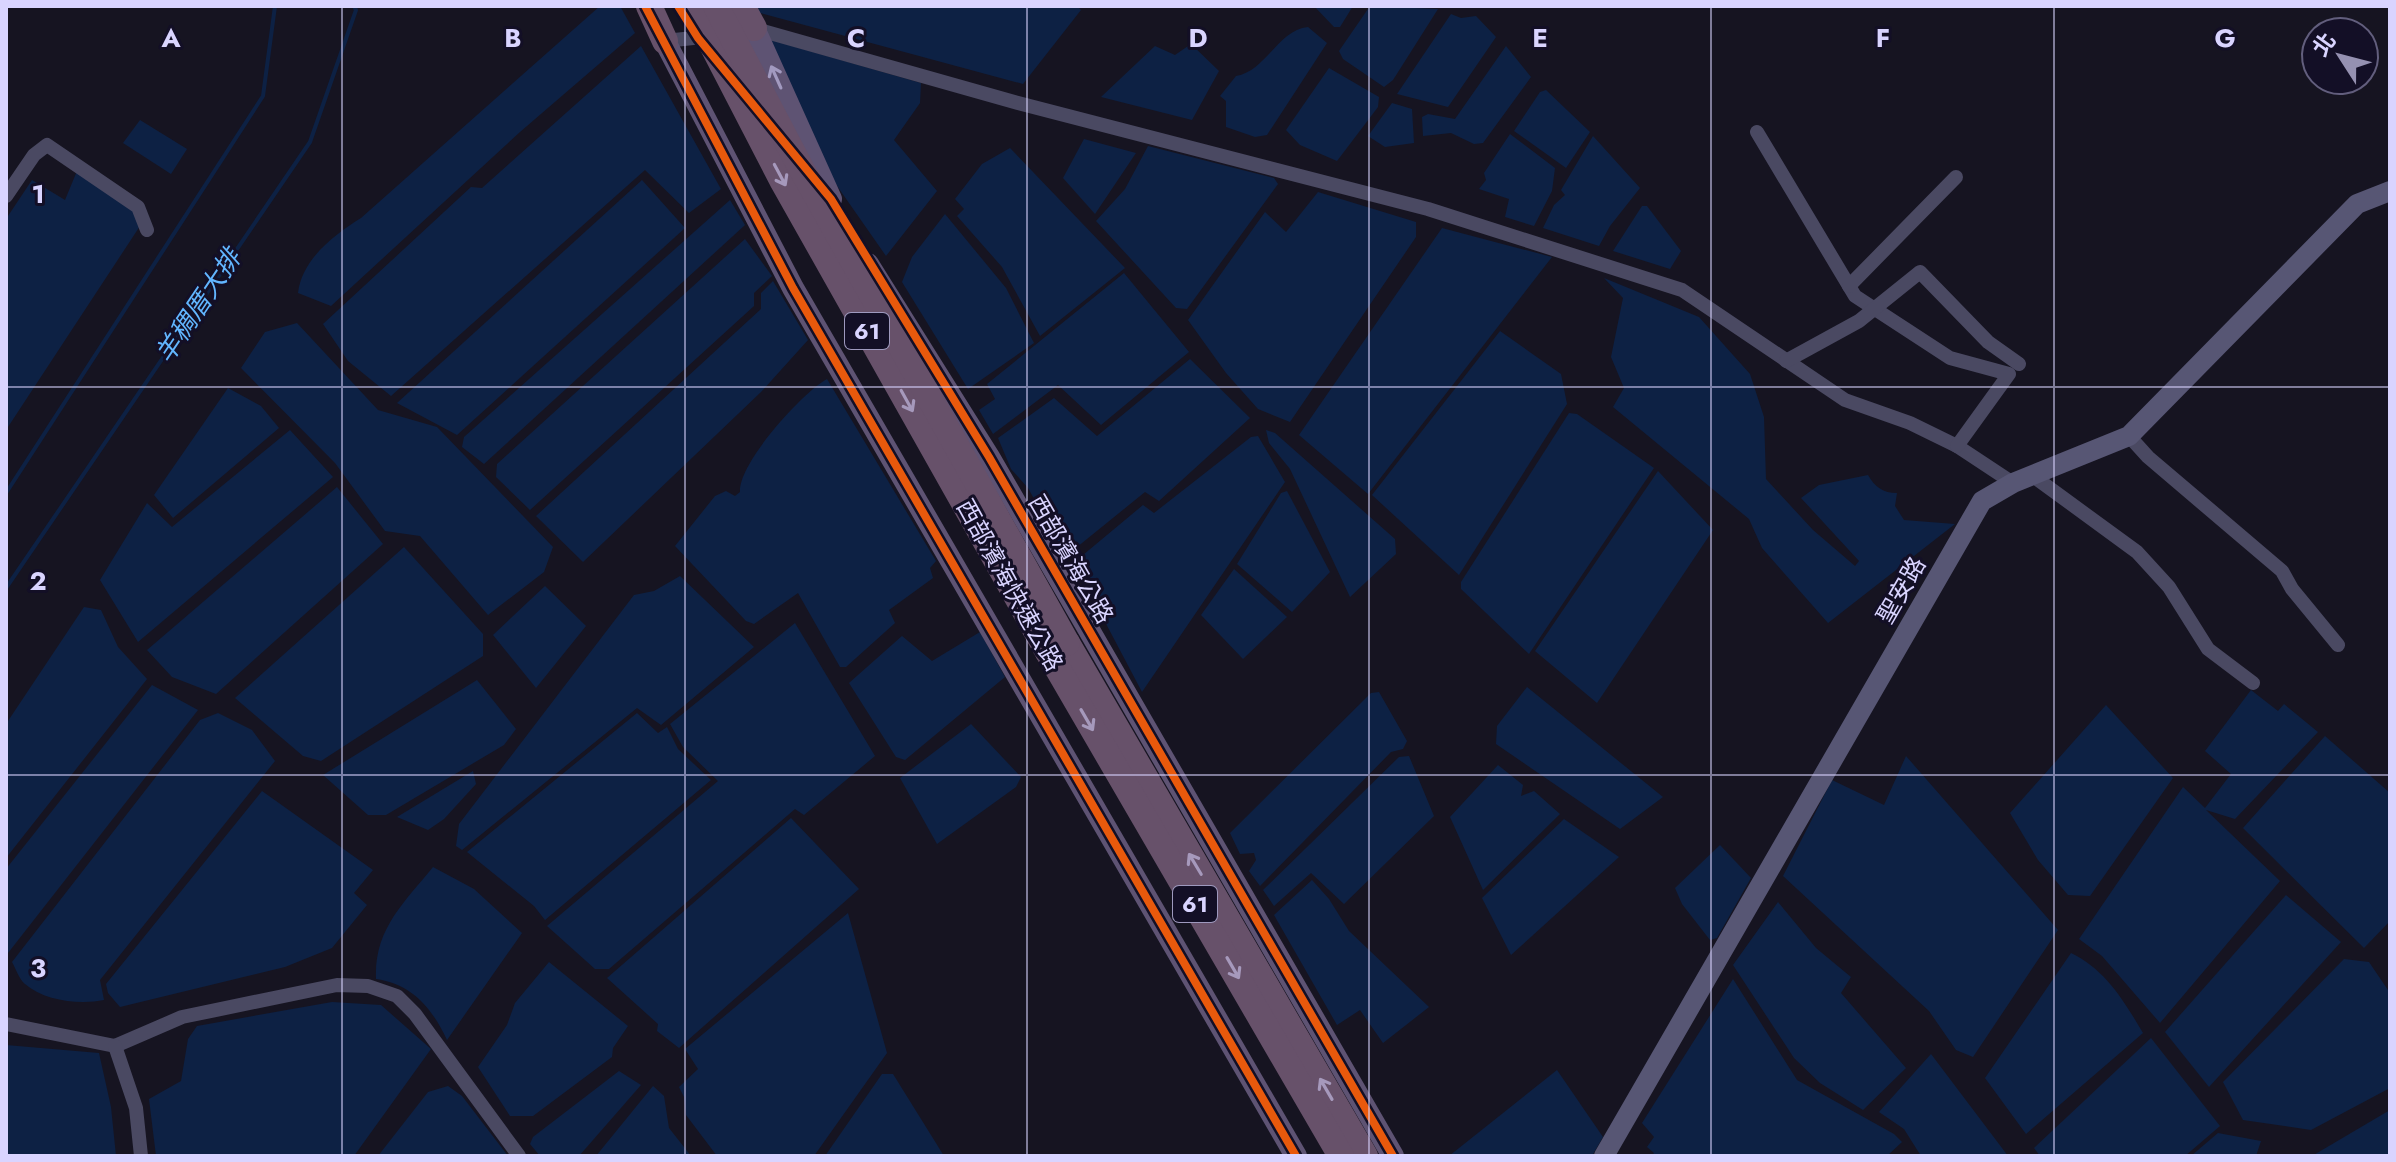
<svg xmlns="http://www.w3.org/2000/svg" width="2396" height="1162" font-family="Jost,'Noto Sans TC',sans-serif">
<rect width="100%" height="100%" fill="#161421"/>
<g fill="#0d2144">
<path d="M600,6H620L635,33L520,132L331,306L298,293C302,259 334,235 361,218Z"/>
<path d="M747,6H1077L1081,10L1023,84L749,10Z"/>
<path d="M1314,6H1353L1340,27H1334Z"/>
<path d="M1370,6L1438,9L1393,80L1384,87L1343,59L1339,51Z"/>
<path d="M1451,14L1461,18L1476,16L1496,37L1448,107L1397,94Z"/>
<path d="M1308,27L1327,43L1267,135L1255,137L1226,127V101L1220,96L1236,76C1266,71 1278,30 1308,27Z"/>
<path d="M761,37L921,83L920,103L894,140L937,191L886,256L835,183Z"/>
<path d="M1191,44L1219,71L1192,120L1101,97L1155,46L1175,55Z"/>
<path d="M641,46L721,189L689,213L645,170L391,396L348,361L323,324L471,187L482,188Z"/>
<path d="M1506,46L1531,77L1483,143L1474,144L1451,133L1423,136L1422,117L1428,114L1455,119Z"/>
<path d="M1329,68L1379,97L1378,107L1337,161L1300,145L1286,130Z"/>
<path d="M1546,90L1590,132L1566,168L1514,131L1540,92Z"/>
<path d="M1392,103L1412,109L1414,143L1385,147L1368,136Z"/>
<path d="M140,120L187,149L171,174L123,143Z"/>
<path d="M1510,134L1555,168L1552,191L1534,226L1505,217L1509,199L1479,189L1486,180L1484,173Z"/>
<path d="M1593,136L1640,188L1610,226L1599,246L1543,228L1554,205L1565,195L1561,190Z"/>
<path d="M1084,139L1136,153L1095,214L1063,178Z"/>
<path d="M1148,146L1274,178L1278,184L1187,309L1176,308L1096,221L1125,189Z"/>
<path d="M1010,148L1125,268L1040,336L1002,267L957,216L964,209L955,199L982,164Z"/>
<path d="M77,171L135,208L140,226L6,430V219L32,180L65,200Z"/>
<path d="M642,180L685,228L457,435L397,403Z"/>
<path d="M1318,192L1416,222V237L1290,422L1258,409L1226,373L1188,320L1265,212L1286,232Z"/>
<path d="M730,200L745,225L484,464L462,447L464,437Z"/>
<path d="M1642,206H1647L1681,251L1670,269L1613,251Z"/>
<path d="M945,214L1006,288L1034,343L968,389L902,282L912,257Z"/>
<path d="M1442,228L1552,257L1368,494L1299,435Z"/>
<path d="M745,239L772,276L754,293V306L530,510L496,477L497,464Z"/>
<path d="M1124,273L1189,352L1101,425L1058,385L993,434L979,410L995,399L987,384Z"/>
<path d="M1604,278L1699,317L1750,374L1764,417L1766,479L1813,530L1855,566L1859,561L1801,498L1819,485L1868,475C1875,487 1883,493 1897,493L1895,506L1904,520L1955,524L1828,623L1762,548L1749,519L1613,407L1624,388L1611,357L1623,298Z"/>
<path d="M773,281L808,340L761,392L583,562L536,516L761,309V293Z"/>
<path d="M297,323L378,410L437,427L553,547L544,572L488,615L420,536L385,531L335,463L241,368L265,332Z"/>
<path d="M1500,331L1561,374L1567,404L1459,575L1372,495Z"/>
<path d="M1190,359L1250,418L1159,501L1145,492L1066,556L1028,488L1011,469L998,438L1054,398L1097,436Z"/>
<path d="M827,379L936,561L930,568L933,578L889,610L895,623L846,667H840L798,593L754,624L746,621L675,546L715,496L726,491L735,496L740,492C738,463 803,392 827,379Z"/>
<path d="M228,388L261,406L279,428L173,518L154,495Z"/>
<path d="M1569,413L1577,414L1654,468L1529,654L1461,589V582Z"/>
<path d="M290,430L333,477L138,642L100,580L147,503L172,527Z"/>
<path d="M1266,430L1275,433L1395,539L1396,554L1350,597L1290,469L1269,443Z"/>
<path d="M1258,436L1285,482L1142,692L1084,582V569L1077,560L1143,505L1154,513L1251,437Z"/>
<path d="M1658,471L1713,530L1597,703L1535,651Z"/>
<path d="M337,487L383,544L216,694L172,677L147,650Z"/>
<path d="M1287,491L1330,572L1292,612L1237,564L1281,493Z"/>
<path d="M404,547L483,634V656L321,761L303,756L235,698Z"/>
<path d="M1234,569L1287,617L1243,659L1201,615Z"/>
<path d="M680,576L754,647L661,725L637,708L462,850L456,846L459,824L634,595L654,591Z"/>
<path d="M545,586L586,626L536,688L493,635Z"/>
<path d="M84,607L101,610L118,647L147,679L6,858V724Z"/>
<path d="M795,623L875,756L804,815L795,809L609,969H595L547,926L718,781L683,747L670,724Z"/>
<path d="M980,632L1005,677L905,760L896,757L849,683L902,636L932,661Z"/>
<path d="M477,680L516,729L504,745L386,815H368L323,775Z"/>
<path d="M152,685L198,710L8,953L6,869Z"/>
<path d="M1527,687L1663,797L1620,829L1496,744L1497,726Z"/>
<path d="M2251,690L2278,711L2284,704L2318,732L2235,819L2206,810L2280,881L2160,1023L2102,956L2079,939L2183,787L2205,808L2231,774L2205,751Z"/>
<path d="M1379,692L1407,741L1403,749L1391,752L1260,886L1249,871L1256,860L1254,853L1240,854L1230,833L1371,693Z"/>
<path d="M2106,705L2173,778L2090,896L2068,895L2038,860L2010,813Z"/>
<path d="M218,713L252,730L275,761L100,980L104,1000C80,1005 44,1001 25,984C19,979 16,969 12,962L200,720Z"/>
<path d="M637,713L658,733L667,727L678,749L711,780L545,920L534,906L467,852Z"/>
<path d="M971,724L1021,777L1016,787L937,844L900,778Z"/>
<path d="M2325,736L2390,793V921L2364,948L2243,828Z"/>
<path d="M1409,756L1434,816L1344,904L1311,873L1274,906L1263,890L1399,757Z"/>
<path d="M1906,756L2058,930L1973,1057L1956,1050L1929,1011L1783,876L1832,780L1884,805Z"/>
<path d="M1498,765L1523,785L1521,796L1534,791L1560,814L1483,890L1450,817Z"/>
<path d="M473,771L476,784L444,819L428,830L397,817Z"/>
<path d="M262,791L373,870L354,893L367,905L332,948L285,967L120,1007L108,993L106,984Z"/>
<path d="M791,818L859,889L679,1048L657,1031L658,1024L607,978Z"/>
<path d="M1564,819L1619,857L1511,955L1482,898Z"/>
<path d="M1720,845L1751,878L1717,938L1710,940L1682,904L1675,888Z"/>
<path d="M433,867L474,889L522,933L447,1040C432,1008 412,984 376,979C374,929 404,903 433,867Z"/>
<path d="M1312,880L1329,899L1349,931L1429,1007L1383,1043L1360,1010L1337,1025L1274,915Z"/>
<path d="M2286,895L2341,942L2209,1087L2165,1032Z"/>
<path d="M1778,902L1816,948L1851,977L1841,993L1906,1068L1863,1110L1820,1083L1794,1058L1733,965Z"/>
<path d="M848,913L887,1053L814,1156H717L686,1115L684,1097L679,1087L698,1069L685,1049Z"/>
<path d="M2071,953C2106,970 2124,1001 2143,1033L2026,1134L1985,1078Z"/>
<path d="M2344,959L2369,962L2390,993V1088L2311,1130L2243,1120L2223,1082Z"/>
<path d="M549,962L628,1026L613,1048L612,1057L533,1116H510L478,1067L507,1025L515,1003Z"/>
<path d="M1733,979L1797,1080L1894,1134L1902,1142L1887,1156H1652L1654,1153L1647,1147L1654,1137L1642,1123Z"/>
<path d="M332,1002L381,1005L431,1049L354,1156H156L149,1099L181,1081L188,1039L197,1026Z"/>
<path d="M2151,1038L2220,1126L2185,1156H2040L2034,1148Z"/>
<path d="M6,1045L99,1053L111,1107L116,1156H6Z"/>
<path d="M1931,1054L2008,1156H1921L1904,1129L1879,1112Z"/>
<path d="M1557,1070L1603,1137L1592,1156H1449Z"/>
<path d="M619,1071L641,1085L579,1156H540L530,1144L533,1137Z"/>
<path d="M882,1074H893L944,1156H825Z"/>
<path d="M448,1086L462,1096L508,1156H378L428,1092Z"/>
<path d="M653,1086L664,1096L669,1128L691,1156H596Z"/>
<path d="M2390,1110V1156H2312Z"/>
<path d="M2218,1133L2261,1141L2256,1156H2191Z"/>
</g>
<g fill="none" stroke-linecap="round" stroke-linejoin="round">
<g stroke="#0d2144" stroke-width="4">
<path d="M6,493L263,96L275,6"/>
<path d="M6,588L310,142L356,10L354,6"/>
</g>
<g stroke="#4a4962" stroke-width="14">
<path d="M752,28L1018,103L1428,209L1682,290L1845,400L1910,423L1957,446L2013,483"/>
<path d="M665,41L712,36"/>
<path d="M1757,132L1855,296L1950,358L2009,374L1957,446"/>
<path d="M6,196L34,155L47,145L138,207L147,230"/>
<path d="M1849,286L1956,177"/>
<path d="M1786,361L1859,321L1920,272L1988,342L2019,364"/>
<path d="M2129,436L2148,457L2282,571L2292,589L2338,645"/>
<path d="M2033,476L2137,552L2169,587L2208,649L2253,683"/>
<path d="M6,1024L115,1046L182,1017L337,985L368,986L397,996L415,1014L519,1156"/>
<path d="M115,1046L136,1108L141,1156"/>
</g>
<path stroke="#575674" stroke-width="20" d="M1604,1156L1982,501L2013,483L2129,436L2357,204L2390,191"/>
<g stroke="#5e5373" stroke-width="22">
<path d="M658,28L793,288L1296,1156"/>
<path d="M754,28L831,199"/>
<path d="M868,264L989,457L1393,1156"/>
</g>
<g stroke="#67516a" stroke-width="26">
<path d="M649,6L665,41"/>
<path d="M742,6L754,28"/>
<path d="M1067,643L1365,1156"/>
<path d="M1048,652L1341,1156"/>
</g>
<g stroke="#67516a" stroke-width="26">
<path d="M692,6L782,180L1048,652"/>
<path d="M716,6L802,170L1067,643"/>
</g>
<g stroke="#130f26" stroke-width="13">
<g id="cycleway">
<path d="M645,6L793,288L1296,1156"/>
<path d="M678,6L698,38L831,199L989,457L1393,1156"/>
</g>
</g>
<use href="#cycleway" stroke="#e8590c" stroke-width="8"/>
</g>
<defs><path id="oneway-shaft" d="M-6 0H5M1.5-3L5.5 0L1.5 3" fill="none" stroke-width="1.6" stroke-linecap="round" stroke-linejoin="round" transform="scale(2)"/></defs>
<use stroke="#a29ac0" href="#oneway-shaft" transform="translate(776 77) rotate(-114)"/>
<g stroke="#a699bc">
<use href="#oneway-shaft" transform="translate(780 175) rotate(62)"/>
<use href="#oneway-shaft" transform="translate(907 401) rotate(61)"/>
<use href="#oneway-shaft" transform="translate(1087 720) rotate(60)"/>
<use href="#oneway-shaft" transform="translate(1195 864) rotate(-121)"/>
<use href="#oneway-shaft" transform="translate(1233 968) rotate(60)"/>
<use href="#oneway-shaft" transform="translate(1326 1089) rotate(-120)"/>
</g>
<path fill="none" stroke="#d9d4ff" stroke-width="2" stroke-opacity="0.55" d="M342,6V1156M685,6V1156M1027,6V1156M1369,6V1156M1711,6V1156M2054,6V1156M6,387H2390M6,775H2390"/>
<g text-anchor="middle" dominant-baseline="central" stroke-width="6" stroke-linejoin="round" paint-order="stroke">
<g fill="#130f26" stroke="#9e99be" stroke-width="2">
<rect x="845" y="313" width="44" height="36" rx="6"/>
<rect x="1173" y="886" width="44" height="36" rx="6"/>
</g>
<g font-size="22" font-weight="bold" fill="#d9d4ff">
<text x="867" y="331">61</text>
<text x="1195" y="904">61</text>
</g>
<g font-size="24" fill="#d9d4ff" stroke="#130f26">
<text transform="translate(1071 559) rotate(60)">西部濱海公路</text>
<text transform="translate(1010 585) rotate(61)">西部濱海快速公路</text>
<text transform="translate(1901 590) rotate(-60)">聖安路</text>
</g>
<g font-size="26" font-style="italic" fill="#62b6ff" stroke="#130f26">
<text transform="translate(198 306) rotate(-56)">羊稠厝大排</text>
</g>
</g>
<g font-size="26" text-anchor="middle" font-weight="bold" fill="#d9d4ff" stroke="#130f26" stroke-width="6" stroke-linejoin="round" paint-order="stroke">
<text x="171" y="47">A</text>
<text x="513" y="47">B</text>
<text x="856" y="47">C</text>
<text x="1198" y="47">D</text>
<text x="1540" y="47">E</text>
<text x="1883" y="47">F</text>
<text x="2225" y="47">G</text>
<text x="38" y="203">1</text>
<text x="38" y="590">2</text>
<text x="38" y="977">3</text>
</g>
<rect width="2396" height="1162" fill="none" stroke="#d9d4ff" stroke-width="16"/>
<g transform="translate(2340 56) rotate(306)"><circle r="38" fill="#130f26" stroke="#625e7d" stroke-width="2"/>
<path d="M0-6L14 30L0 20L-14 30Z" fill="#9591b1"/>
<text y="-12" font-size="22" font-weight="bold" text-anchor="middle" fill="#d9d4ff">北</text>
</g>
</svg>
